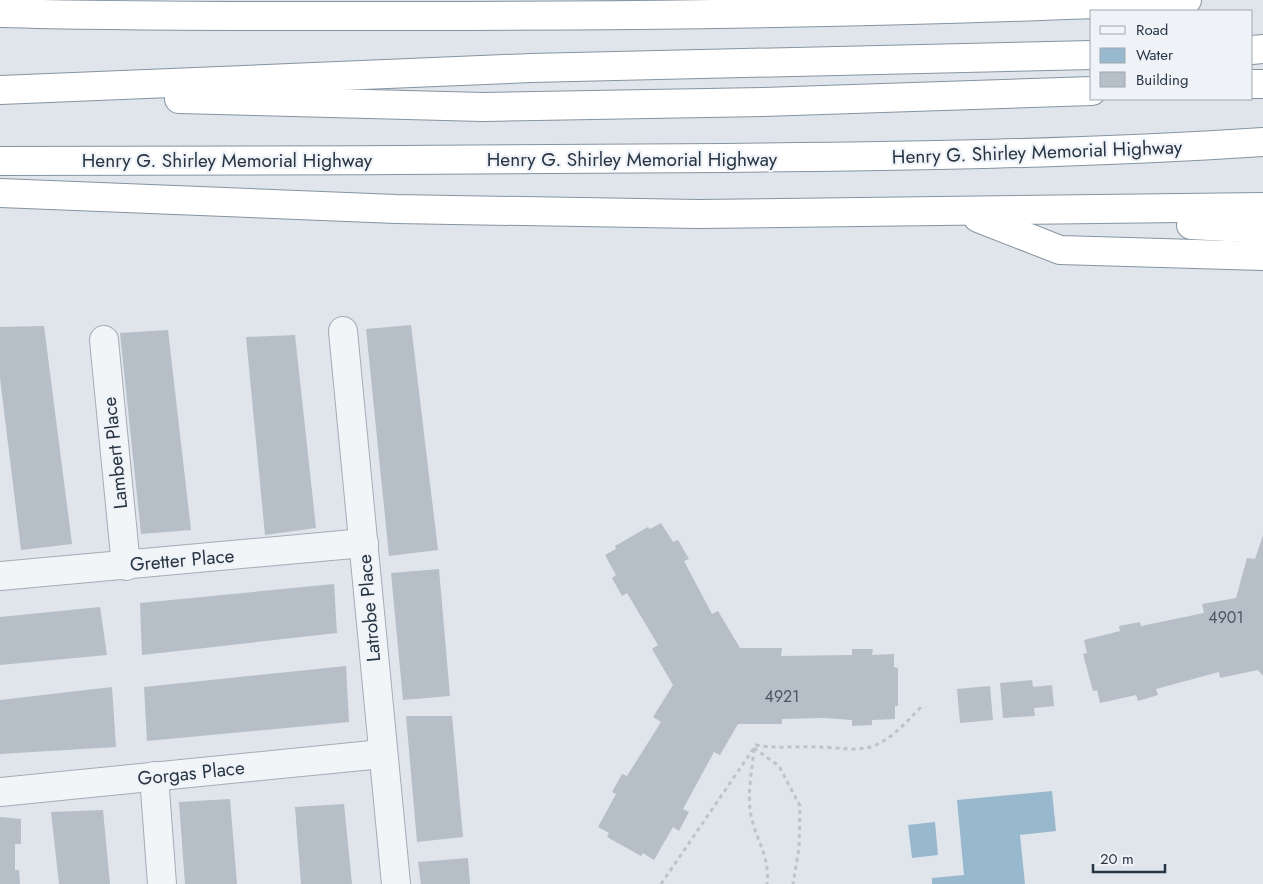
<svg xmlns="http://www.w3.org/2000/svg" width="1263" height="884" font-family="Jost,sans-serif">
<rect width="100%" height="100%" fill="#dfe5ea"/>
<g fill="#97b8cd">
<path d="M1052,791L1056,831L1020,835L1025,884H932V878L964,875L957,800Z"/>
<path d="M935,822L938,855L912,858L908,825Z"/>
</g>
<g fill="#b6bec8">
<path d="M411,325L438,550L389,556L366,329Z"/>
<path d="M44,326L72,544L21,550L0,378V327Z"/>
<path d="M168,330L191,530L141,534L120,333Z"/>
<path d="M295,335L316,528L265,535L246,337Z"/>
<path d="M661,523L673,542L678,540L689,559L684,561L712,614L718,611L740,648H782L781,656L852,655V649H873L872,655L894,654V667L898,668V706H895V719L872,720V725L852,726V720L824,718L782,719V724H738L720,755L714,752L683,809L689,812L679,831L673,827L654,860L643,853L641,856L607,837L609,833L598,827L616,794L612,792L622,774L627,776L661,722L653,717L673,685L652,649L658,645L627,593L622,596L612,578L616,575L605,555L616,549L615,546L648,527L650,529Z"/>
<path d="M1263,535V676L1258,670L1220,678L1219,672L1156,689L1158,695L1138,701L1136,695L1100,703L1097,690L1093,691L1083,654L1087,653L1084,640L1120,631L1119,626L1140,622L1141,626L1204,613L1202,604L1236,598L1247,558L1255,559Z"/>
<path d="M439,569L450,696L403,700L391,573Z"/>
<path d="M334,584L337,633L142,655L140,603Z"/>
<path d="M100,607L107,655L0,665V617Z"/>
<path d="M346,666L349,722L147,741L144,687Z"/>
<path d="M1032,680L1033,687L1052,685L1054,706L1034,708L1035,716L1003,718L1000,683Z"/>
<path d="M990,686L993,720L960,723L957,689Z"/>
<path d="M112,687L116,747L0,754V700Z"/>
<path d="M406,716H452L463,837L417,842Z"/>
<path d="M230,799L237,884H185L179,802Z"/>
<path d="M344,804L352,884H301L295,807Z"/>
<path d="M103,810L110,884H59L51,812Z"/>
<path d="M0,817L21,819V844H15V870H19L20,884H0Z"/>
<path d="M468,858L470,884H421L418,862Z"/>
</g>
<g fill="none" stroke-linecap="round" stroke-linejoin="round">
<g stroke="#a4acb5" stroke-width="30">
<g id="minor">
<path d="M343,331L396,884"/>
<path d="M104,340L126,566"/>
<path d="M0,576L364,543"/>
<path d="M154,776L162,884"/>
<path d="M0,792L382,754"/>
</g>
</g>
<g stroke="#8594a2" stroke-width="30">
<g id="highway">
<path d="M0,13C141,17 282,16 424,16C678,16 933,12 1187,0"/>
<path d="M1252,50L1263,49"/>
<path d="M1252,84H1263"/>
<path d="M0,90L531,68L1092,55"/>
<path d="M179,99L483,107L763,102L1092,91"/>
<path d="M0,161C241,160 483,161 724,158C904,156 1083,154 1263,142"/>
<path d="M0,193L396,209L698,214L1263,207"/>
<path d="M978,218L1060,250L1263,256"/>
<path d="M1191,225L1263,229"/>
</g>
</g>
<g stroke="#bdc3c9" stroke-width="3" stroke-dasharray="4 4" stroke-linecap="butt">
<path d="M754,748L779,766L800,806L799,848L793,884"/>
<path d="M754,749C752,771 746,798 752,820C758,843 770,858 767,884"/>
<path d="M661,884L756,745C777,749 797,746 818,747C837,747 861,753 878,744C896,735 908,720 922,706"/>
</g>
<use href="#minor" stroke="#f2f5f8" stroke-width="28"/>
<use href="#highway" stroke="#fff" stroke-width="28"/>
</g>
<g text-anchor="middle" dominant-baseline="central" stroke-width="4.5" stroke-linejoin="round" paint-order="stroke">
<g font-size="16" fill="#4a5664">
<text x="1226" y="617">4901</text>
<text x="782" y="696">4921</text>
</g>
<g font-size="19" fill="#263443" stroke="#eff3f7">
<text transform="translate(1037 152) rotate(-2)">Henry G. Shirley Memorial Highway</text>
<text x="632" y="159">Henry G. Shirley Memorial Highway</text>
<text x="227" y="160">Henry G. Shirley Memorial Highway</text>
<text transform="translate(115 453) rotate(-96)">Lambert Place</text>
<text transform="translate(182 560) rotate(-5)">Gretter Place</text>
<text transform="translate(369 608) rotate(-95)">Latrobe Place</text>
<text transform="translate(191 773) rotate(-6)">Gorgas Place</text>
</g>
</g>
<rect x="1090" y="10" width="162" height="90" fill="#eff3f7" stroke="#9fa7af"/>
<rect x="1100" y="26" width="25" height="8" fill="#f2f5f8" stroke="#9fa7af"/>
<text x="1136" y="35" font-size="15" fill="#263443">Road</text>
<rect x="1100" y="48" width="25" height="15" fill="#97b8cd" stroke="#9fa7af"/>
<text x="1136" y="60" font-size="15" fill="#263443">Water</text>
<rect x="1100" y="72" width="25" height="15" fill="#b6bec8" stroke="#9fa7af"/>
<text x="1136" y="85" font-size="15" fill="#263443">Building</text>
<path d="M1093 864v8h72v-8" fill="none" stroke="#263443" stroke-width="2.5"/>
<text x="1100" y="864" font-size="15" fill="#263443" stroke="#eff3f7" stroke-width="4" paint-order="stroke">20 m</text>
</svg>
